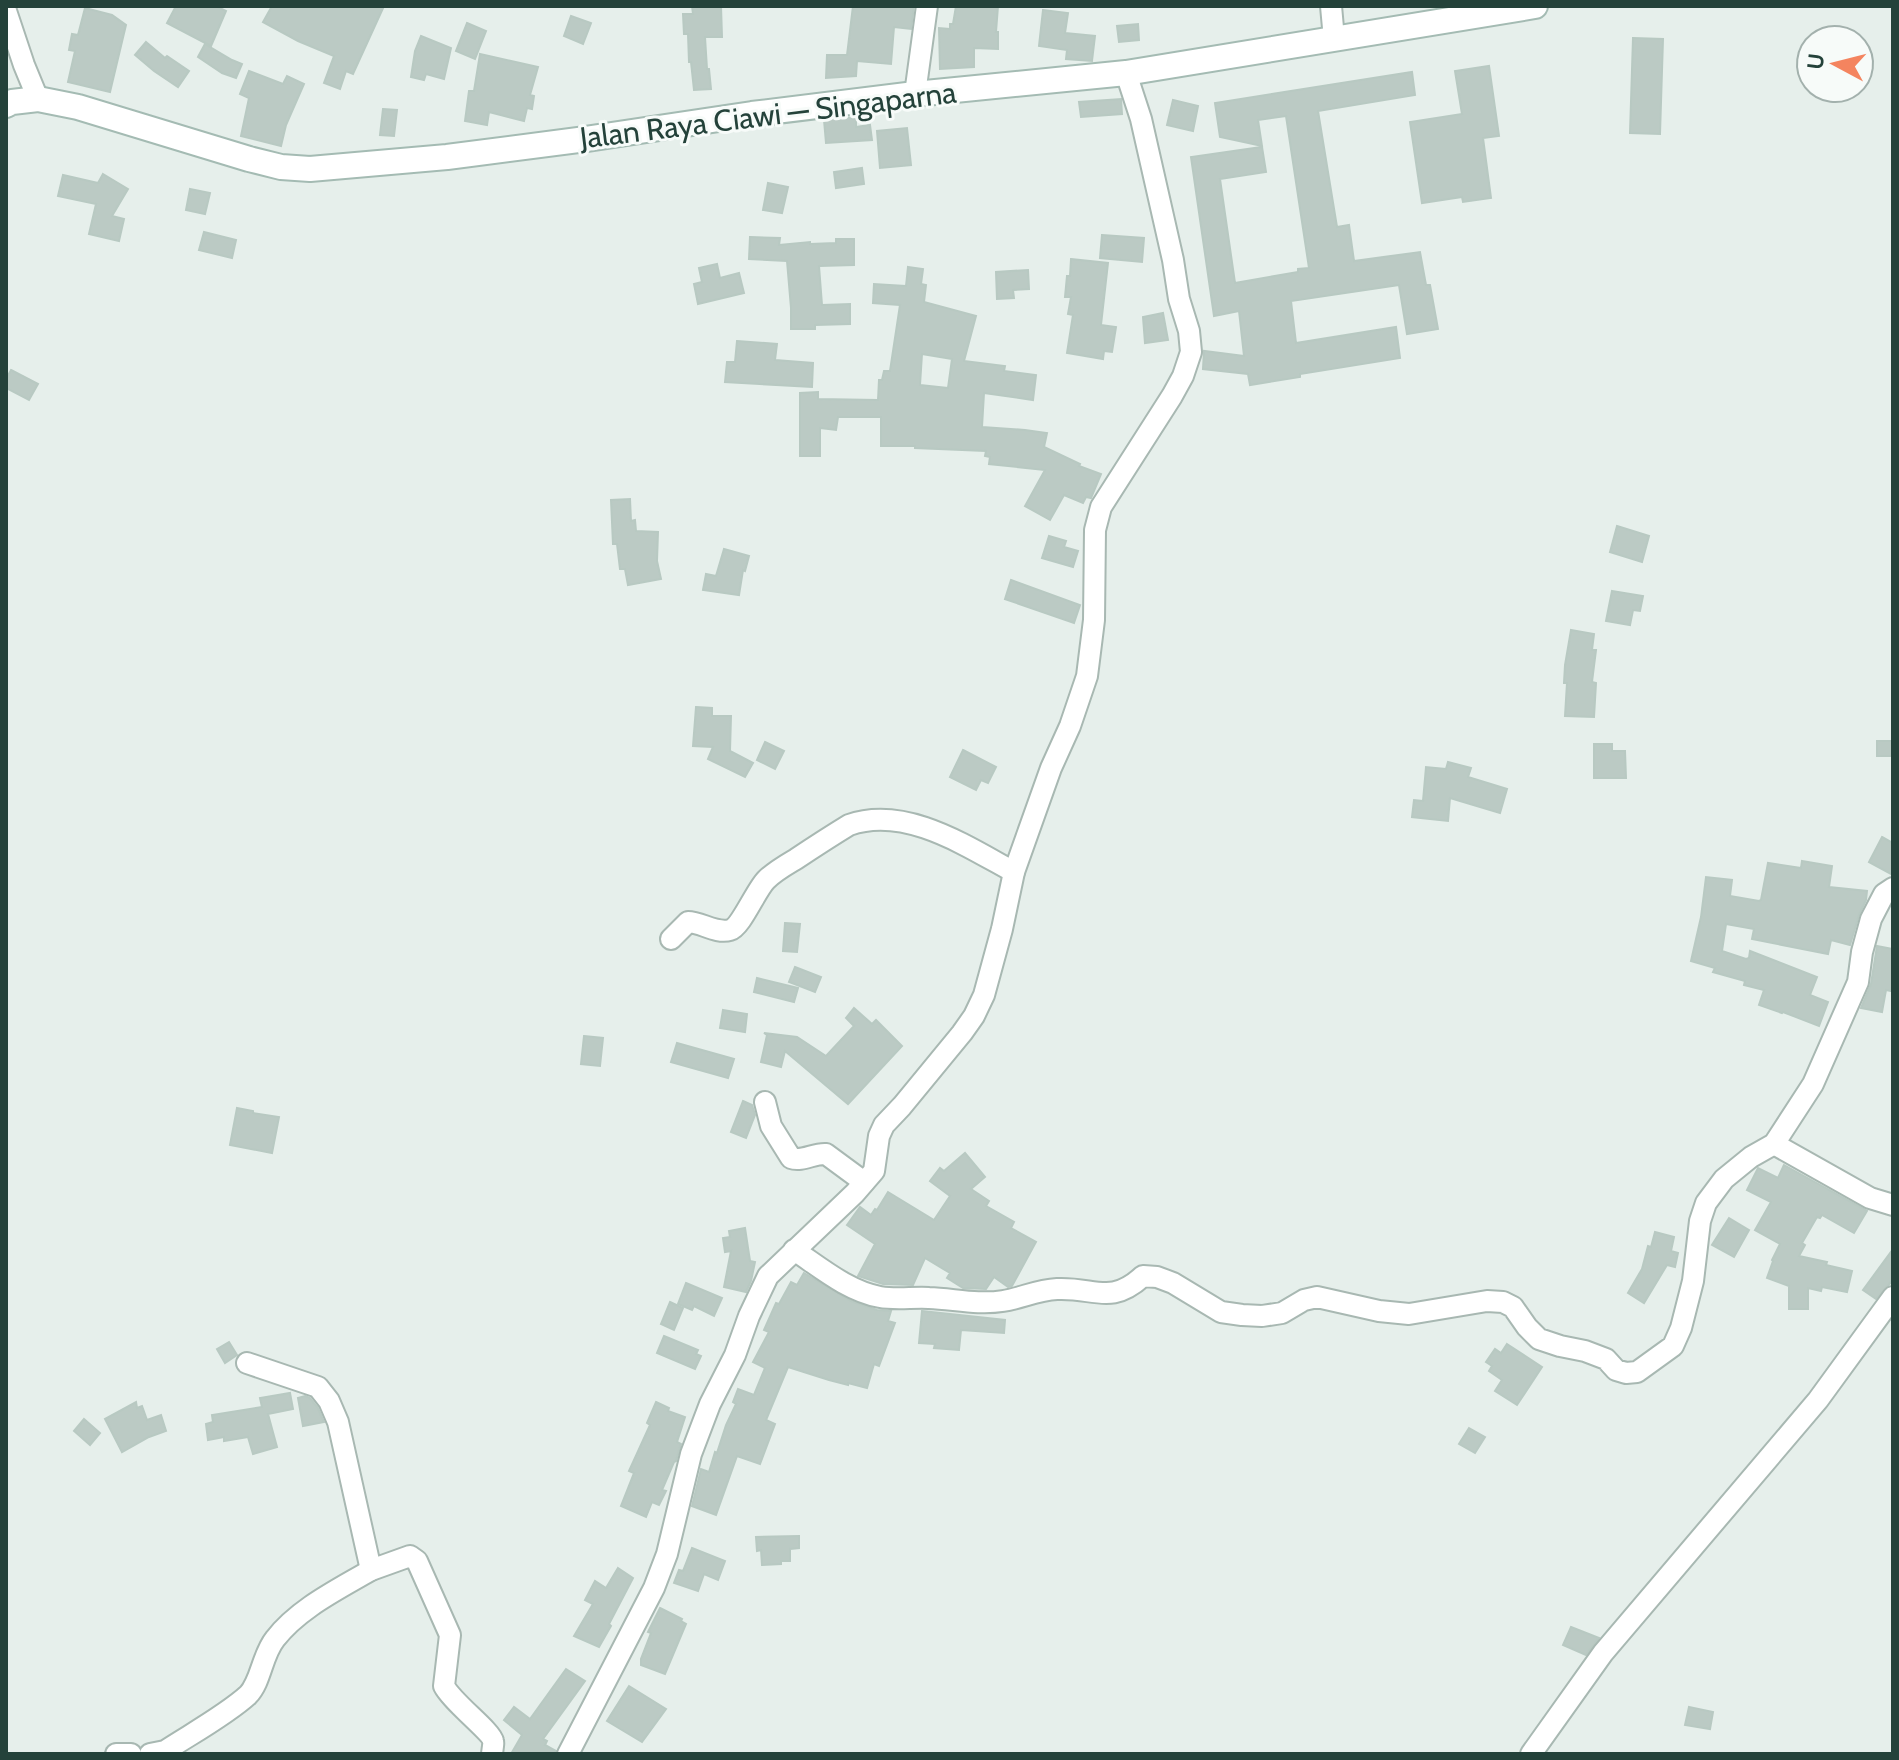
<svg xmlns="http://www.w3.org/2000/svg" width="1899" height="1760" font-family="Cabin,sans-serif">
<rect width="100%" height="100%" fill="#e6efeb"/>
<g fill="#bbcac4" stroke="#b8c9c2" stroke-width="2" fill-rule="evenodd">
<path d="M176,6H216L226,11L211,46L167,23Z"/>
<path d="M272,6H384L353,74L346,71L340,89L324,83L334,56L298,41L263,22Z"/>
<path d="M692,6H721L722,37H705L707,69H709L711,89L694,90L691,62H689L688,34H684L683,14H693Z"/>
<path d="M853,6H914L911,29L894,27L891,64L857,61L856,76L826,78L827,55H847Z"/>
<path d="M956,6H998L996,32H998V49L974,48V67L940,69L939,28L950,29V24H953Z"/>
<path d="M85,8L112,15L126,25L110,92L68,82L75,51L69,50L72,34L78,35Z"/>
<path d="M1043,10L1068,13L1065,33L1095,36L1092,61L1066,59L1067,50L1039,46Z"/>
<path d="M571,16L591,23L583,44L564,36Z"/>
<path d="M467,23L486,31L475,59L456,51Z"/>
<path d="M1138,24L1139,40L1119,42L1117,26Z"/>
<path d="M421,36L451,48L444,79L426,74L424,80L411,77L415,51Z"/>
<path d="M1633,38L1663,39L1660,134L1630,133Z"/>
<path d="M146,42L165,58L167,56L189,71L178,87L154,71L135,55Z"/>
<path d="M205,44L232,60L242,64L236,78L222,73L198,57Z"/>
<path d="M480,54L538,67L530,95L534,96L532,109L527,108L524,121L489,112L487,125L465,121L469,91H474Z"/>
<path d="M1489,66L1499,136L1483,138L1491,198L1463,202L1462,197L1422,203L1410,122L1462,114L1455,71Z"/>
<path d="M249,71L283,84L287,76L304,84L286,125L281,146L241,136L249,98L240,94Z"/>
<path d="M1412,72L1415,95L1318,111L1337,227L1349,225L1354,261L1420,252L1426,285H1430L1438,329L1407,334L1399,285L1291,301L1296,343L1396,327L1400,358L1300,374V377L1250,385L1248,374L1203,369L1204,351L1244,356L1239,311L1214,316L1191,157L1262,147L1266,172L1220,179L1235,283L1298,272V269L1309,268L1286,116L1258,120L1262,146L1220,137L1215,103Z"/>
<path d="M1121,99L1122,114L1081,117L1079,102Z"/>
<path d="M1173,100L1198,106L1193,131L1167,125Z"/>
<path d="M383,109L397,110L394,136L380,135Z"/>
<path d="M856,117V127L870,125L872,140L826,143L824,120Z"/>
<path d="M907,128L911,165L880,168L877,131Z"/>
<path d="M862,168L864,184L836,188L834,172Z"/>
<path d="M103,174L128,189L112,216L124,219L119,241L89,234L96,204L58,196L63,175L98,183Z"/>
<path d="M768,183L788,187L782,213L763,210Z"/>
<path d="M190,189L210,193L205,214L186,210Z"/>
<path d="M204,232L236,240L232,258L199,250Z"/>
<path d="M1102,235L1144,238L1142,262L1100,258Z"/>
<path d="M750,237L780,238L779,245L810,242V244L836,243V239H854V265L819,266L822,305L850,304V324L815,325V329H791V308L787,261L749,259Z"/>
<path d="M1071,259L1108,263L1101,325L1116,327L1112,352L1104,351L1103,359L1067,353L1073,315L1068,314L1071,297H1065L1067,276H1070Z"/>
<path d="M717,264L720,278L739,273L744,293L698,304L694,284L702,282L699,268Z"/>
<path d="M908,267L923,269L921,284L926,285L924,302L976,316L964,361L1005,366L1004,371L1036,375L1033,400L984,393L982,427L1025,430L1047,433L1044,447L1080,464L1079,466L1101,474L1091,498L1086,497L1083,503L1064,495L1050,520L1025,506L1045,470L989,464L990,457L985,456L986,451L915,448V446H881V417H838L836,430L820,428V456H800V393L818,392V399L878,400L879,380H882L884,371H890L900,305L873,303L874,284L906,286ZM922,354L952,359L948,388L920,385Z"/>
<path d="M1028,270L1029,289L1013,290L1014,298L997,299L996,272Z"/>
<path d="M1163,313L1168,340L1145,343L1143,317Z"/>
<path d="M737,341L777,344L775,360L813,363L812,387L725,382L727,362H735Z"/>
<path d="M11,370L38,384L29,400L6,388V379Z"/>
<path d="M630,499L631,521L635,520L636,531L658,532L657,561L661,579L628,585L625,569H620L617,544H613L611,500Z"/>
<path d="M1617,526L1649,536L1642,562L1610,552Z"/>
<path d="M1049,536L1066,541L1064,547L1078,551L1073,567L1042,558Z"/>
<path d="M724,549L749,556L745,571L743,570L739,595L703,590L706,574L716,576Z"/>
<path d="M1011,580L1080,605L1074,623L1005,599Z"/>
<path d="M1612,591L1643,596L1640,611L1633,610L1630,625L1606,621Z"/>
<path d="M1571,630L1594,634L1592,650H1596L1592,682L1596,683L1594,717L1565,716L1567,683H1564L1565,665Z"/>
<path d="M696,707L712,708V716H731L730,751L753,763L745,777L708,759L713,747L693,746Z"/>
<rect x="1877" y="741" width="16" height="15"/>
<path d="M765,742L784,751L775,769L757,760Z"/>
<path d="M1594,744H1612V751H1625L1626,778H1594Z"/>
<path d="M963,750L996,767L988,783L981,780L976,790L950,777Z"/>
<path d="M1448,762L1471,768L1468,777L1507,789L1500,813L1450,798L1448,821L1412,817L1414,800L1423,801L1426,767L1446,769Z"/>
<path d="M1882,837L1893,843V875L1869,862Z"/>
<path d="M1802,861L1832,866L1829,887L1867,891L1866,900L1859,915L1850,945L1831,940L1828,954L1752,939L1754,929L1726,924L1722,951L1746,959L1749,958L1750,951L1817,977L1810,995L1828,1002L1819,1026L1783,1012L1782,1013L1759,1005L1764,990L1744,985L1745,981L1713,972L1715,968L1691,961L1701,917L1706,877L1732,880L1730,896L1759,901L1761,900L1768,863L1801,868Z"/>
<path d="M785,923L800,924L797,952L783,951Z"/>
<path d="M1877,946L1893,949V981L1891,991L1886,990L1882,1012L1861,1008L1871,984Z"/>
<path d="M795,967L821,977L815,992L789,982Z"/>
<path d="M757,978L798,988L794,1002L754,992Z"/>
<path d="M854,1008L872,1024L876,1020L902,1046L848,1104L785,1051L781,1067L761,1062L767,1035L764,1033L797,1037L826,1056L854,1026L846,1018Z"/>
<path d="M723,1010L747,1014L745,1032L720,1028Z"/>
<path d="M584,1036L603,1038L600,1066L581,1064Z"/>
<path d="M677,1043L734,1059L728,1078L671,1062Z"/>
<path d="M743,1101L752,1105L755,1115L746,1138L731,1132Z"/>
<path d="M237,1108L253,1111V1113L279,1117L272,1153L230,1145Z"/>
<path d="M965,1153L985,1177L971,1189L989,1201L986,1206L1014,1222L1011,1228L1036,1242L1012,1286L1008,1287L994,1277L986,1289L963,1288L947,1278L950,1273L925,1258L913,1285L883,1284L858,1276L875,1244L847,1225L860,1207L871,1215L875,1209L877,1210L888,1192L934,1220L950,1196L930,1181L940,1168L944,1171Z"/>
<path d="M1784,1165L1867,1211L1854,1233L1822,1215L1820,1218L1817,1217L1802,1243L1805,1245L1799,1256L1827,1262L1826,1265L1852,1271L1847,1292L1822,1287L1821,1291L1808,1288V1309H1789V1286L1767,1278L1773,1261L1772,1260L1780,1244L1755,1230L1771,1202L1747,1190L1758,1168L1778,1178Z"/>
<path d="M1729,1218L1749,1230L1734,1257L1712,1245Z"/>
<path d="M745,1228L750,1261L755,1262L751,1281L746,1292L724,1287L731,1251L725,1252L723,1238L730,1237L729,1231Z"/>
<path d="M1655,1232L1674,1237L1671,1251L1678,1253L1675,1267L1667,1265L1644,1303L1628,1293L1642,1269L1648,1246L1651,1247Z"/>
<path d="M1893,1249V1280L1876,1299L1863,1290Z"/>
<path d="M804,1273L851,1301L877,1310L891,1311L888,1321L895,1323L879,1366L874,1364L867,1388L848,1383V1385L829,1380L788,1367L766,1420L775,1424L760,1464L737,1456L716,1515L692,1506L701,1469L709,1472L715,1452L717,1453L726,1425L736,1404L733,1402L738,1389L754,1395L765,1368L753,1362L769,1332L764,1330L776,1303L779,1304L791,1282L797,1285Z"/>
<path d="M686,1283L722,1298L714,1316L694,1306L692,1310L678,1304Z"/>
<path d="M670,1302L683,1308L674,1330L661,1324Z"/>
<path d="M922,1311L1005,1320L1004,1333L961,1330L959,1350L934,1348L935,1344L919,1343Z"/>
<path d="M664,1336L698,1350L696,1354L701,1356L695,1369L657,1353Z"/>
<path d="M229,1342L237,1355L225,1363L217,1349Z"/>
<path d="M1507,1344L1542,1367L1517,1405L1495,1391L1502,1380L1489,1371L1492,1366L1486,1362L1495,1349L1501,1353Z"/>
<path d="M290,1393L293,1409L268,1414L277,1447L253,1454L248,1437L224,1441V1437L208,1440L206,1424L213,1422L212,1415L262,1407L260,1398Z"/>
<path d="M305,1396L310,1398L318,1408L324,1422L303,1426L298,1398Z"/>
<path d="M136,1402L137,1408L142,1406L147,1420L161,1415L166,1431L149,1437L122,1452L105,1419Z"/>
<path d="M656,1402L669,1408L668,1411L685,1417L677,1442L681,1444L676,1461L674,1462L662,1490L666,1491L659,1505L652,1502L646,1517L621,1506L634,1473L629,1471L650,1425L647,1423Z"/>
<path d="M84,1419L100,1433L90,1445L74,1431Z"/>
<path d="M1469,1428L1485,1437L1475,1453L1459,1444Z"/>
<path d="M799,1536V1548L790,1549V1561H781V1564L762,1565L761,1550L757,1551L756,1537Z"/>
<path d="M692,1548L725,1561L718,1580L704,1574L698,1591L674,1583L679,1570L683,1571Z"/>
<path d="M618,1568L633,1578L609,1624L611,1626L599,1647L574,1636L593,1604L585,1600L595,1581L606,1588Z"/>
<path d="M660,1608L682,1619L681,1621L686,1624L665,1674L641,1665V1659L651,1633L648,1632Z"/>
<path d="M1571,1627L1599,1638L1586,1655L1563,1645Z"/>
<path d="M566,1669L585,1681L543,1739L547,1741L545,1745L556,1751L555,1754H511L522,1735L504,1720L514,1707L530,1719Z"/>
<path d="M629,1686L666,1709L642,1742L607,1721Z"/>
<path d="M1689,1707L1713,1712L1710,1729L1685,1725Z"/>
</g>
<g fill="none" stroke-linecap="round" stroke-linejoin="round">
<g stroke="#a8b8b2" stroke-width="24">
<g id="street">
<path d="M1331,6L1334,39"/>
<path d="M6,11L24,65L38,99"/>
<path d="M915,94L927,6"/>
<path d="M671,939L688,922C701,922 716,934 730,930C741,927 756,890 766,880C775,871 786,865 796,859C814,847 831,836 849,825C905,805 966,846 1014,872"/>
<path d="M765,1102L771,1126L791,1158C802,1162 814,1153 826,1154L864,1182"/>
<path d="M1774,1144L1870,1198L1893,1205"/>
<path d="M794,1250C821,1268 848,1291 880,1297C896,1300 913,1297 929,1298C954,1299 978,1305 1003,1301C1022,1298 1037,1290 1057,1289C1095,1287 1110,1306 1143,1276L1157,1277L1173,1283L1221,1312L1242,1315L1262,1316L1282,1313L1304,1300L1317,1297L1379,1311L1409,1314L1487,1301L1503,1302L1513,1307L1527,1327L1539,1339L1560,1346L1585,1351L1606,1359L1616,1370L1626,1373L1637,1372L1673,1346L1681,1328L1693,1281L1700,1221L1706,1203L1724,1179L1751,1157L1774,1144L1813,1084L1858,982L1862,952L1871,919L1884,894L1893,888"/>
<path d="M247,1363L318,1387L329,1401L338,1422L371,1570L410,1556L417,1561L450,1635L444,1686C452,1702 491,1731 493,1741C494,1742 492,1752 492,1754"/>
<path d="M116,1754H131"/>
<path d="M150,1754L165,1751C191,1734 226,1715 248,1695C261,1682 262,1655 275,1639C299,1608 339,1589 371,1570"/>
<path d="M568,1754L654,1588L667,1554L691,1454L710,1404L735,1355L749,1316L768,1276L855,1193L874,1171L879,1136L884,1125L902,1106L962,1033L974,1016L984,995L1002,929L1014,872L1051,768L1070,726L1087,676L1094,620L1095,530L1101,507L1172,396L1183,376L1191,352L1189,331L1179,299L1173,260L1141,119L1126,73"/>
<path d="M1531,1754L1603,1653L1818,1400L1893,1297"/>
</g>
</g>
<g stroke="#a4bbb3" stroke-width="28">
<path id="secondary" d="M6,105L12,102L38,99L78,107L249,159L281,167L310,169L447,157L586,139L752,114L915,94L1126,73L1535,6"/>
</g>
<use href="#street" stroke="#fff" stroke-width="20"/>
<use href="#secondary" stroke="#fff" stroke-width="24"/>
</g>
<g text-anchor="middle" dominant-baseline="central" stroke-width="6" stroke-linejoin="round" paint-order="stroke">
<g font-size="30" fill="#24423a" stroke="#f7fbf9">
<text transform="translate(768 115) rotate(-7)">Jalan Raya Ciawi — Singaparna</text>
</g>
</g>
<rect width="1899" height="1760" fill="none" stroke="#24423a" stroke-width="16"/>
<g transform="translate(1835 64) rotate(277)"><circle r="38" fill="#f7fbf9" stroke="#a3b1ad" stroke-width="2"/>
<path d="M0-6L14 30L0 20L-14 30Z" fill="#f4845f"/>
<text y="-12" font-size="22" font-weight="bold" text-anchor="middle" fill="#24423a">U</text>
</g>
</svg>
